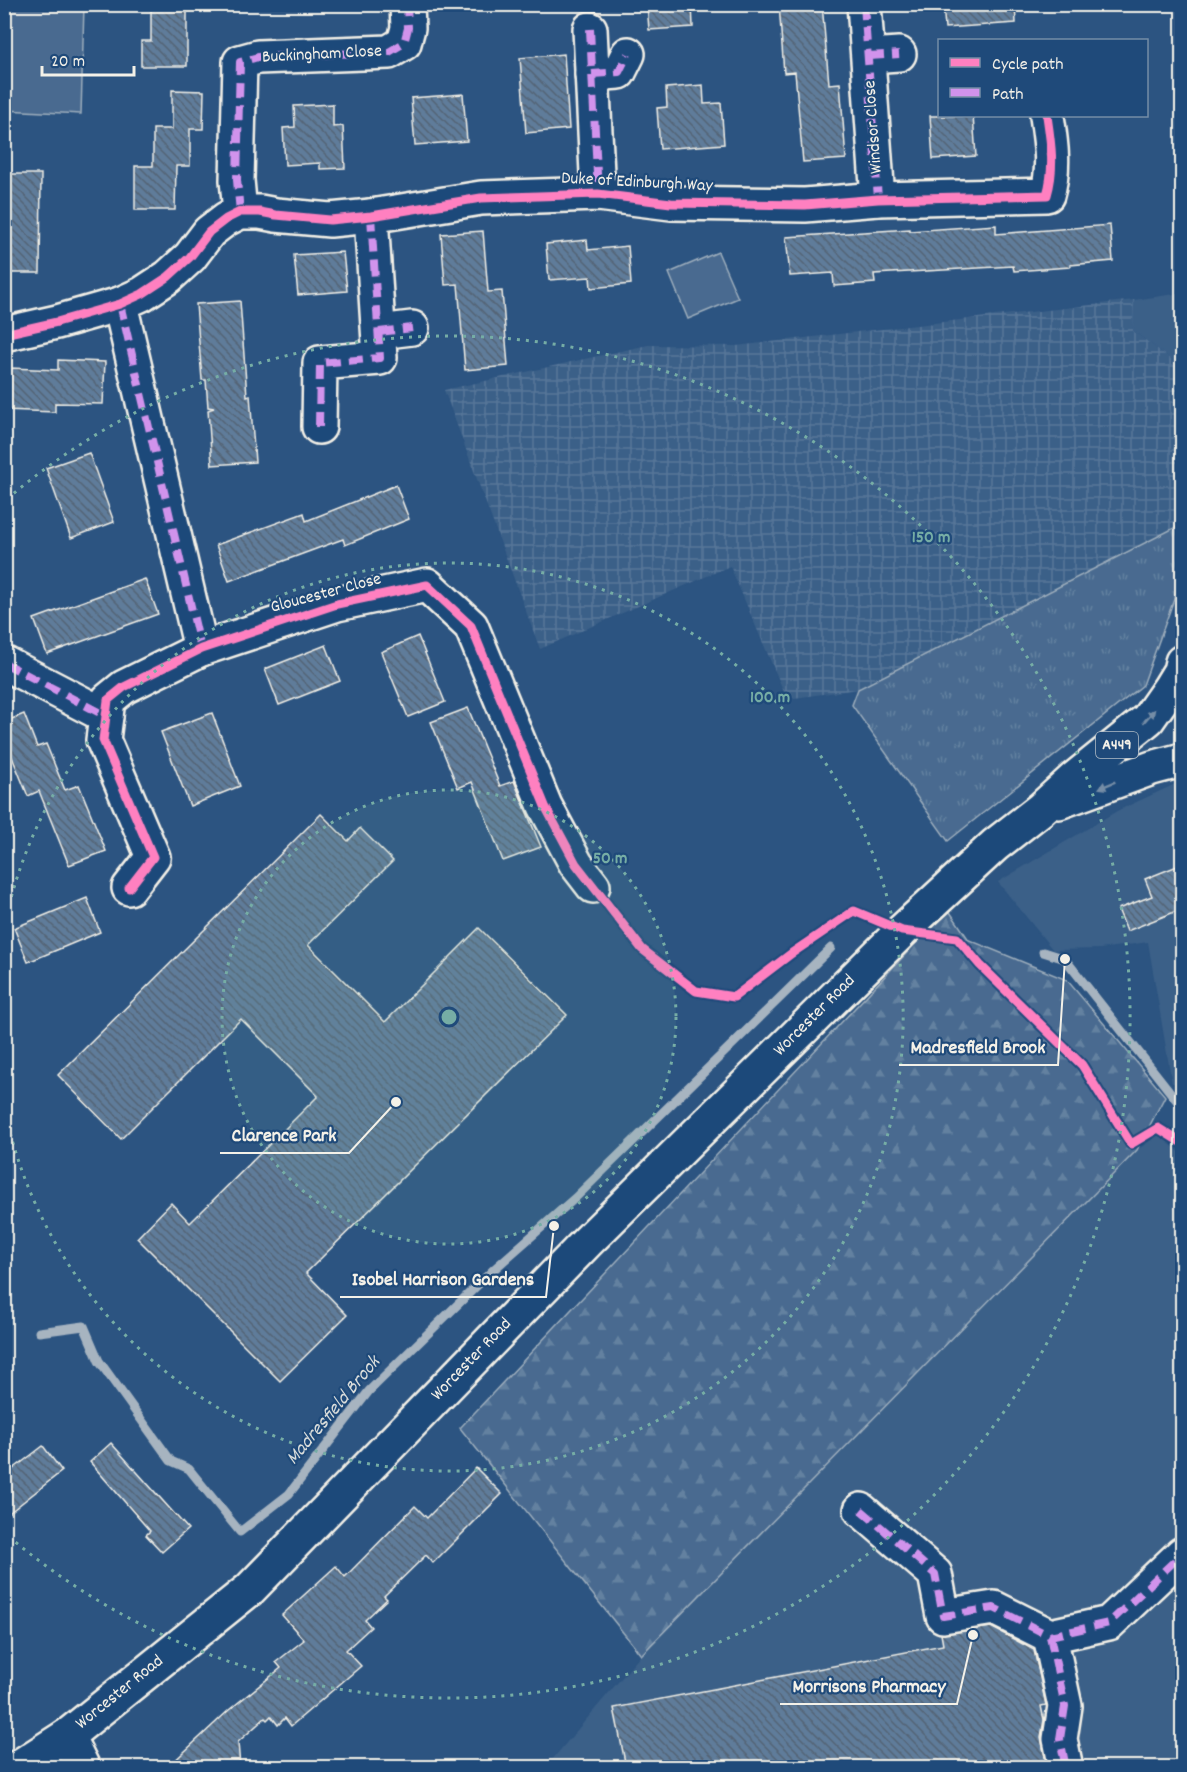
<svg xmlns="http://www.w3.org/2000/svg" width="1187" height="1772" font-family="Dekko,sans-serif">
<defs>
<pattern id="industrial-grid" width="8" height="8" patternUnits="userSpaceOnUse" patternTransform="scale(1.5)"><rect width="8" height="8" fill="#3b6088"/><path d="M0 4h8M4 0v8" fill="none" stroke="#587799"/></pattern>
<pattern id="grass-tufts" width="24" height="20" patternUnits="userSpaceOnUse" patternTransform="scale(1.5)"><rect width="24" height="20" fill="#496b90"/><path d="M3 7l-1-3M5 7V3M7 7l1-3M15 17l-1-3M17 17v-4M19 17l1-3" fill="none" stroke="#6481a0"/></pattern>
<pattern id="forest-firs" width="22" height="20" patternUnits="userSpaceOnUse" patternTransform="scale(1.5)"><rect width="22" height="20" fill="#496b90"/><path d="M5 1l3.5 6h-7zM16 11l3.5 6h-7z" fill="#6481a0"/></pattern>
<pattern id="building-back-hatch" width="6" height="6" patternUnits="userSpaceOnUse" patternTransform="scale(1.5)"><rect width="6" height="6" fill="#5e7b9a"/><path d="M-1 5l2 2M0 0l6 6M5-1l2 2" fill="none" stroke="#556474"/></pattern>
</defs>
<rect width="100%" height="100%" fill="#2c5481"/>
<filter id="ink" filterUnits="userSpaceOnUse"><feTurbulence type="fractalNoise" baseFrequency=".0167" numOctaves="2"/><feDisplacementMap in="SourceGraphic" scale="12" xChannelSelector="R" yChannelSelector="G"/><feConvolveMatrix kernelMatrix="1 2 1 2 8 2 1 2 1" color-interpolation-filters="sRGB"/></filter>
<g filter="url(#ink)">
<g fill="#3b6088">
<path d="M1182,293V367L1133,331L1134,300Z"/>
<path d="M1182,781V1084L1172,1083L1148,942L1100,949L1053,950L998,882L1117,811Z"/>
<path d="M1159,1135L1182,1154V1767L545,1768L641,1655L1137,1150Z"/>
</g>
<path fill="url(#industrial-grid)" d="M1134,300L1133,331L1182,367V524L858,689L787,699L730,566L540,649L444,390L648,345L736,346Z"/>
<path fill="url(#grass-tufts)" stroke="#9eaebc" stroke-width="1.5" d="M1182,524V577L1143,685L948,841L852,705L858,689Z"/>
<path fill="url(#forest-firs)" stroke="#9eaebc" stroke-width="1.5" d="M948,909L969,940L1067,980L1165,1096L1137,1150L641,1655L460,1428Z"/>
<g fill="#496b90" stroke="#9eaebc" stroke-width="1.5">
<path d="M6,5H84L81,114L5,110Z"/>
<path d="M718,252L738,298L688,319L669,273Z"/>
</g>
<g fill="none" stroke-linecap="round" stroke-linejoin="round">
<g stroke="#a7b4c0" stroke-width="9">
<path d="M1043,952L1065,959L1182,1107"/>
<path d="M39,1332L84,1326L99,1361L171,1461L189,1469L240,1532L289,1494L369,1391L492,1271L575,1198L831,948"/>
</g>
</g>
<g fill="url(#building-back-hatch)" stroke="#f4f1e8" stroke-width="1.5">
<path d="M151,4H187V66H141V41H151Z"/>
<path d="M647,4H692L693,27L649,30Z"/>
<path d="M779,4H822L829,84L840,83L846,159L803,162L795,72L784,73Z"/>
<path d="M943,4H1015L1016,23L945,28Z"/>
<path d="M564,54L569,129L526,133L520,58Z"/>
<path d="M703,85L704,104L721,103L724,144L660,149L657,108L667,107L666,88Z"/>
<path d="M172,90L204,91L203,129H190V166H176L175,210H135V166H153V129H172Z"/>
<path d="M463,94L467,141L415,145L411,98Z"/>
<path d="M333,104V127L343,126L345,168L320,169V163L285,165L283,128L295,127L294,106Z"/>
<path d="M930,116H973L976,156L933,159Z"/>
<path d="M4,174H41L40,273H4Z"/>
<path d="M996,225V234L1110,225L1113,261L1070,265V267L1014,271L1013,266L874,274L875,283L834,286L833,273L790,276L786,237L910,229V231Z"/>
<path d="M483,231L488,292L502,291L508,366L465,370L458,284L445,285L441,234Z"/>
<path d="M587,240L588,250L628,246L631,284L591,288L590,277L549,280L546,244Z"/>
<path d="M343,252L347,291L298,295L294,255Z"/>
<path d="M240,301L247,396L250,395L255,462L212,465L208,410L214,408L208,407L206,380H202L196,304Z"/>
<path d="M58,360L105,362L103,404L55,403V412L4,410V384H9L10,368L58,370Z"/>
<path d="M89,453L114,522L71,538L46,468Z"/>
<path d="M396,485L409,519L345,545L343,539L229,581L216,545L304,513L306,521Z"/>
<path d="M145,579L158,614L47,654L34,619Z"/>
<path d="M418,636L445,702L408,717L381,652Z"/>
<path d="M326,645L340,681L279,705L265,669Z"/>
<path d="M468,708L500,786L514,781L541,847L503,861L472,782L458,788L431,722Z"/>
<path d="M212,713L240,786L190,806L161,732Z"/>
<path d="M24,714L37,747L46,744L65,790L79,785L106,851L69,865L39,791L28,796L12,757L4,760V722Z"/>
<path d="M321,814L348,841L360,828L393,861L308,945L385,1022L479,928L567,1015L306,1273L347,1315L280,1381L137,1238L171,1203L190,1223L318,1096L241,1019L121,1139L58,1075Z"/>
<path d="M1182,864V909L1127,931L1118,909L1152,896L1145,879Z"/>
<path d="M87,898L100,932L28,962L14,928Z"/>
<path d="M111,1443L188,1529L162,1552L146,1535L150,1531L90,1462Z"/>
<path d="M43,1446L62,1471L4,1517V1476Z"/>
<path d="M476,1468L502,1494L433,1563L426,1555L384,1596L387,1599L365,1620L371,1627L346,1650L361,1666L291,1726L285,1718L278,1725L271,1716L267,1720L265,1718L238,1742L240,1767H168L229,1710L281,1668L276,1662L304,1640L282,1615L336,1566L345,1577L415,1506L427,1518Z"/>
<path d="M991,1627L1034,1650L1046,1705L1041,1706L1044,1720L1041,1737L1047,1767H626L614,1708L943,1645L941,1634Z"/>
</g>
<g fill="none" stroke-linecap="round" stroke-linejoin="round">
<g stroke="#f4f1e8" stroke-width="38">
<g id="minor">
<path d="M864,4L878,199"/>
<path d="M590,29L598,194"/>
<path d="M869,56L899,54"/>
<path d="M592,74L619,72L628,54"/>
<path d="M240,212L237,180L240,62L258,57L389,52L404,43L408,28L407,4"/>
<path d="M120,304L201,649"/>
<path d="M379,332L412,328"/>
<path d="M4,334L57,322L120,304L142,294L168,277L190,257L209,232L226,219L240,212H260L276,215L330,220L371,216L481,198L598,194L671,203L805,205L878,199L1047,195C1055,168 1051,143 1047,116"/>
<path d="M319,427L320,363L380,358L371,216"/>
<path d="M4,663L106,716"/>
<path d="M129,888L153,857L103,740L108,700L124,687L201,649L337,604L427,585L471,626L545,806L576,864L593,886"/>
<path d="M861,1510L935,1574L943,1616L994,1608L1050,1636L1109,1623L1182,1554"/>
<path d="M1050,1636L1065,1706L1060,1739L1066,1768"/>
<path d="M67,1736L83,1768"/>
</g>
</g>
<g stroke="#f4f1e8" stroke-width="38">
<g id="highway">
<path d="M1059,802L1152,768L1182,760"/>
<path d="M17,1768L67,1736L250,1589L588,1241L902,931L995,845L1041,809L1075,778L1148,719L1169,689L1180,671L1182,662"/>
</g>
</g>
<use href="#minor" stroke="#1f4a7a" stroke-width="33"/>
<use href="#highway" stroke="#1f4a7a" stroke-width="33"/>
<g stroke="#d193ec" stroke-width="8" stroke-dasharray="15 8" stroke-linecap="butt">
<path d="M864,4L878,199"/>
<path d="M590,29L598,194"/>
<path d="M869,56L899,54"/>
<path d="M592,74L619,72L628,54"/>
<path d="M240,212L237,180L240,62L258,57L389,52L404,43L408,28L407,4"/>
<path d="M120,304L201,649"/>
<path d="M379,332L412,328"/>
<path d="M319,427L320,363L380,358L371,216"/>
<path d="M4,663L106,716"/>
<path d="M861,1510L935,1574L943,1616L994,1608L1050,1636L1109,1623L1182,1554"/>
<path d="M1050,1636L1065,1706L1060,1739L1066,1768"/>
</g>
<g stroke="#1f4a7a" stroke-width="13">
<g id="cycleway">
<path d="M4,334L57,322L120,304L142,294L168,277L190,257L209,232L226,219L240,212H260L276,215L330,220L371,216L481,198L598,194L671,203L805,205L878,199L1047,195C1055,168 1051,143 1047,116"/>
<path d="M129,888L153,857L103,740L108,700L124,687L201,649L337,604L427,585L471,626L545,806L576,864L642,949L696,991L734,997L792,953L854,911L902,931L957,938L980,965L1082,1065L1131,1144L1158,1128L1182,1143"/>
</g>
</g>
<use href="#cycleway" stroke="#ff80c0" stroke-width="9"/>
</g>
<defs><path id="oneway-solid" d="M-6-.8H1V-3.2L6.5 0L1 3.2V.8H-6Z" transform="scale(1.5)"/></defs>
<g fill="#748da6">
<use href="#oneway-solid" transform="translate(1149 716) rotate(-49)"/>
<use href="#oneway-solid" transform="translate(1107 785) rotate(158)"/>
</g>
</g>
<circle cx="449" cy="1017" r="227" fill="#76ada5" fill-opacity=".12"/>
<g fill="none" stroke="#76ada5" stroke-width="3" stroke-dasharray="3 6">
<circle cx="449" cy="1017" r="227"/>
<path d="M5 923A454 454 0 1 1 5 1111"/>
<path d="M7 499A681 681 0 1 1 7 1535"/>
</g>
<g text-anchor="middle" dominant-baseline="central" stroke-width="4.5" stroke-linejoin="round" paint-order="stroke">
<rect fill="#1f4a7a" stroke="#b4bfc7" stroke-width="1.5" x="1096" y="732" width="42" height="26" rx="4.5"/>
<g font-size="16" font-weight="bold" fill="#f4f1e8">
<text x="1117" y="745">A449</text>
</g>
<g font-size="18" fill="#f4f1e8" stroke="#1f4a7a">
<text transform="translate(322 55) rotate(-3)">Buckingham Close</text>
<text transform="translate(874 127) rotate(-94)">Windsor Close</text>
<text transform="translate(637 183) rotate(3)">Duke of Edinburgh Way</text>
<text transform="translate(326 594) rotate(-15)">Gloucester Close</text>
<text transform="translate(815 1016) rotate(-45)">Worcester Road</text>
<text transform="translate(472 1360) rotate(-46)">Worcester Road</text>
<text transform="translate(120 1693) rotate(-39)">Worcester Road</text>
</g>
<g font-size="20" font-style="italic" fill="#dadddb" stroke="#1f4a7a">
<text transform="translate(334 1411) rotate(-50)">Madresfield Brook</text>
</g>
</g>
<circle cx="449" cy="1017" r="9" fill="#76ada5" stroke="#1f4a7a" stroke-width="3"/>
<g font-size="18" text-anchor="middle" font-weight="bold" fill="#76ada5" stroke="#1f4a7a" stroke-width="4.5" stroke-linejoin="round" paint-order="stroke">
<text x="931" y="542">150 m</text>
<text x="770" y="702">100 m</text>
<text x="610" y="863">50 m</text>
</g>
<path fill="none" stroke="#f4f1e8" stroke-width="2" d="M1065 959L1058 1065H899M396 1102L349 1153H220M554 1226L546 1297H340M973 1635L957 1704H780"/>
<g fill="#f4f1e8" stroke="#1f4a7a" stroke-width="2">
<circle cx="1065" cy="959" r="6"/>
<circle cx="396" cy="1102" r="6"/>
<circle cx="554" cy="1226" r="6"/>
<circle cx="973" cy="1635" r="6"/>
</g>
<g font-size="20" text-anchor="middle" font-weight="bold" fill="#f4f1e8" stroke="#1f4a7a" stroke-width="4.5" stroke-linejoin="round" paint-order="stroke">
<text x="978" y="1053">Madresfield Brook</text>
<text x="284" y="1141">Clarence Park</text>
<text x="443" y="1285">Isobel Harrison Gardens</text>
<text x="869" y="1692">Morrisons Pharmacy</text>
</g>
<rect width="1187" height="1772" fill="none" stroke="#1f4a7a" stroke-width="24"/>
<rect x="12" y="12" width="1163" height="1748" fill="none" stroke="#f4f1e8" stroke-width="2" filter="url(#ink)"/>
<rect x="938" y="39" width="210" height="78" fill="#1f4a7a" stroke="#748da6" stroke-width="1.5"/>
<rect x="950" y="58" width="30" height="9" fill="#ff80c0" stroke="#748da6" stroke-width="1.5"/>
<text x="992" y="69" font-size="18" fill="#f4f1e8">Cycle path</text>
<rect x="950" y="88" width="30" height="9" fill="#d193ec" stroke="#748da6" stroke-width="1.5"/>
<text x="992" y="99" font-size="18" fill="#f4f1e8">Path</text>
<path d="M42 66v9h92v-9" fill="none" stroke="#f4f1e8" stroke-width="3"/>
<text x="51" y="66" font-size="18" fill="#f4f1e8" stroke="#1f4a7a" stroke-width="4.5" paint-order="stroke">20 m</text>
</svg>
